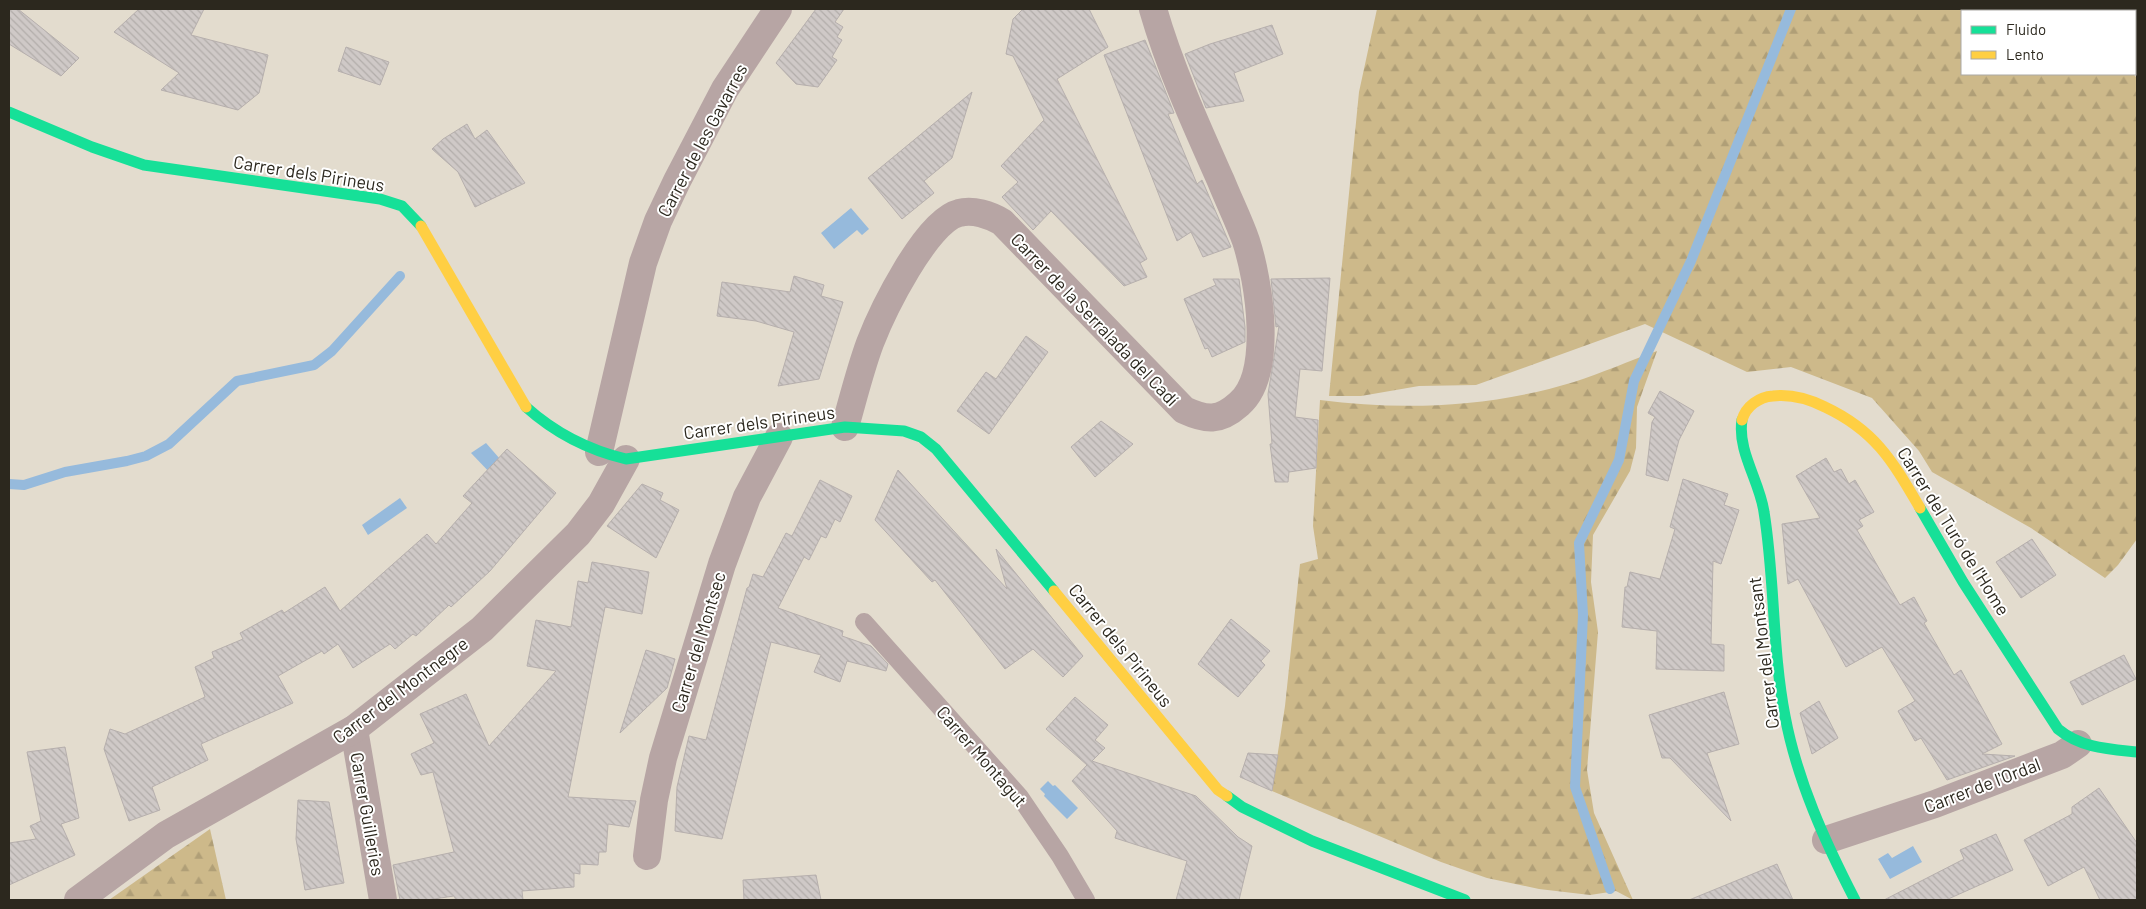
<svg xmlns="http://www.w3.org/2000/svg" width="2146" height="909" font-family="Barlow,sans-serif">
<defs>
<pattern id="forest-firs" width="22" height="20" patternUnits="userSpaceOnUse" patternTransform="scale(1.25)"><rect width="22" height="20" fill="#cdb98a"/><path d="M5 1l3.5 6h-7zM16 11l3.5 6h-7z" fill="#b09f77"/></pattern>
<pattern id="building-back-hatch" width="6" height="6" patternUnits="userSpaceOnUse" patternTransform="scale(1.25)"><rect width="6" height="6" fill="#cfc9c7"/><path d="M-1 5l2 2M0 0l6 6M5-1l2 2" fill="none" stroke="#b2adaa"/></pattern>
</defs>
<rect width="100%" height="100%" fill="#e3dcce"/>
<g fill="url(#forest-firs)">
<path d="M1377,9H2077L2078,11H1962V74H2133L2137,78V539L2118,565L2105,578L2031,528L1932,472L1919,451L1872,398L1791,367L1747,372L1645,324L1476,385L1419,386L1361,396H1329L1359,92Z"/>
<path d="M1657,351L1637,407L1636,448L1630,471L1593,535L1591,582L1598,632L1587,770L1594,813L1633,900L1616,891L1590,895L1539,889L1487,878L1441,862L1272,791L1285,706L1300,564L1318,559L1313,526L1320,400C1405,411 1492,407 1574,382C1602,373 1629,361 1657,351Z"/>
<path d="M210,829L226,900H109Z"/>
</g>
<g fill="#96badc">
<path d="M851,208L869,229L862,235L857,230L834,249L821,233Z"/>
<path d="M486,443L507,467L494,477L471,453Z"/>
<path d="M400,498L407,508L368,535L362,525Z"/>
<path d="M1048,781L1053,786L1055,785L1078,808L1067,819L1044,796L1045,794L1040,789Z"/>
<path d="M1913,846L1922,862L1890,879L1878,859L1888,853L1892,858Z"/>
</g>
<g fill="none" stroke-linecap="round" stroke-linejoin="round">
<g stroke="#96badc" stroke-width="10">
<path d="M9,484L24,485L65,472L127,461L146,456L169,444L237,381L314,365L332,351L400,276"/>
<path d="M1610,889L1575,787L1583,615L1579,543L1619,460L1634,381L1691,261L1791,9"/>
</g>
</g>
<g fill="url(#building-back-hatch)" stroke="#b6afad">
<path d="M9,9H18L79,58L61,76L9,44Z"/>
<path d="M139,9H204L191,35L268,55L259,93L238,110L161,90L179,73L114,32Z"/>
<path d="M816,9H844L835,22L843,27L837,37L842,40L832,57L837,60L818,87L796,84L776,63Z"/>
<path d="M1023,9H1089L1108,47L1057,79L1147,259L1140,263L1147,277L1124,286L1051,211L1033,230L1002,197L1018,182L1001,166L1044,120L1013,56L1006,54L1013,19Z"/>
<path d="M1272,25L1283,54L1234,73L1244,101L1206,108L1185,54L1210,44Z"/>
<path d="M1145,40L1174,113L1168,114L1197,184L1202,180L1231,247L1203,257L1191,232L1177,241L1104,55Z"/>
<path d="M346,47L389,62L380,85L338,71Z"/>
<path d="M972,92L952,158L924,181L934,193L902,219L868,178Z"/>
<path d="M467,124L475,139L487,130L525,183L475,207L458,172L432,149L443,139Z"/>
<path d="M794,276L824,285L821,296L843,302L819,379L778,386L794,332L756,321L717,316L722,282L790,292Z"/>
<path d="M1330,278L1322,371L1300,369L1295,417L1318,420L1316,468L1289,472L1288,482H1275L1270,444H1272L1268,394L1279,326L1276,327L1271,279Z"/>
<path d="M1213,279H1239L1245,327V342L1212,357L1208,348L1205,349L1184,299L1216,285Z"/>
<path d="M1026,336L1048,352L989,434L957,411L986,372L996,379Z"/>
<path d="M1660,391L1694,411L1679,440L1668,481L1646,475L1652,422L1655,417L1648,413Z"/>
<path d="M1101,421L1133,444L1095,477L1071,447Z"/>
<path d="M507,449L556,493L490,571L451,607L449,605L416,636L413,634L395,649L390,644L353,668L338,644L324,654L322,651L278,676L293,703L201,744L208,760L152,787L160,810L129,821L104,749L110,729L125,734L205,697L195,667L214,658L212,652L243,639L240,633L282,610L284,613L325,587L340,611L427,534L436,544L472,503L463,496Z"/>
<path d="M1826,458L1834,472L1841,469L1849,484L1855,480L1874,512L1859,520L1863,526L1857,530L1900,605L1914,597L1927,621L1924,623L1954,675L1961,670L2002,744L1982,754L2015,756L1947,780L1921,738L1915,741L1898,711L1915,701L1882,647L1846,667L1798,579L1788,584L1782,524L1820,518L1796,476Z"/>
<path d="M898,470L1007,589L996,549L1083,656L1063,677L1033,649L1005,669L935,580L932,582L875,520Z"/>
<path d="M1683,479L1728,494L1724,505L1739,510L1721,564L1713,561L1711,644L1724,645V671L1656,669L1657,631L1622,627L1625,587H1627L1630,572L1660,579L1675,529L1670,527Z"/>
<path d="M820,480L852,496L840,522L835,519L826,538L821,536L809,560L804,557L778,608L843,631L842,636L871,646L888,664L886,671L847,661L840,682L814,672L821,655L771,642L722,839L675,831L677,787L689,736L706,740L747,588L749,587L753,574L763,577L786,533L792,536Z"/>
<path d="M642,484L663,493L660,500L679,510L656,558L607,526Z"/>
<path d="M2032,539L2056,575L2021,598L1996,562Z"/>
<path d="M592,562L649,572L642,614L605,607L568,797L636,801L629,827L608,824L606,852H599L598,865L580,864V874L574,873V887L522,891L523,900H456L454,896L427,900H400L393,865L454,852L433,772L421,775L411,754L434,743L420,714L466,694L489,746L556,671L527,666L536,620L571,627L578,581L588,583Z"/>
<path d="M1231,619L1270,651L1261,661L1265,665L1238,697L1198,664Z"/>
<path d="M646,650L675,659L667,688L620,733Z"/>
<path d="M2124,655L2136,679L2082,705L2070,682Z"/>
<path d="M1724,692L1739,744L1707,753L1731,821L1670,758H1662L1649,715Z"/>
<path d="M1075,697L1108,725L1095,740L1105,748L1092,761L1196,796L1238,837L1252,846L1239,900H1176L1187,861L1115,838L1117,831L1072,781L1087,765L1046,729Z"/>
<path d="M1819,701L1838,738L1812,754L1800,713Z"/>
<path d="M65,747L79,818L61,824L75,855L9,885V843L36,839L30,826L41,821L27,752Z"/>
<path d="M1248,753L1278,755L1272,791L1240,777Z"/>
<path d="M2099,788L2137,843V900H2100L2084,867L2048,886L2024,840L2072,814V807Z"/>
<path d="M298,800L329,802L344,883L305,890L296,839Z"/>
<path d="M1996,834L2013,870L1946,900H1884L1964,859L1960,850Z"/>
<path d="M1777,864L1793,900H1689Z"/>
<path d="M816,875L821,900H744L743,880Z"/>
</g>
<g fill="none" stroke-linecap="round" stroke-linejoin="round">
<path stroke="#b7a5a4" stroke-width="18" d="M864,622L1020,797L1060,856L1086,900"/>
<g stroke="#b7a5a4" stroke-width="28">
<path d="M845,427C853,399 860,370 870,343C882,312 926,221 959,213C973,209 990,215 1002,222L1184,410C1206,420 1219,422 1239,404C1274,374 1259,281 1246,241C1239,221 1229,201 1221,181C1196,125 1170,68 1153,9"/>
<path d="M599,452L643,263L658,221L677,181L725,89L778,9"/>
<path d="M354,729L383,900"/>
<path d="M1826,840L1935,804L2062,755L2078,744"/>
<path d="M647,856L654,800L663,758L722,564L747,497L779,437"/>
<path d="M78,900L166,835L354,729L482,629L578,534L601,504L626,459"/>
</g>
<g stroke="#16e098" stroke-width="11">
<path d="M9,112L92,147L144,165L380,199L402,206L421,226"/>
<path d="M526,407C555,433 588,450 626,459L845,427L904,431L921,437L936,449L1054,591"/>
<path d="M1742,420C1737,451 1760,482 1764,512C1775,579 1772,649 1785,716C1797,780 1825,842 1855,900"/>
<path d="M1920,508L1963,582L2058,729C2081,748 2108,749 2137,752"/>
<path d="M1227,796L1242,807L1312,841L1465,900"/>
</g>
<g stroke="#ffcf43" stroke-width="11">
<path d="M421,226L526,407"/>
<path d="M1742,420C1746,406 1759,397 1773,396C1791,394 1809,399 1825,407C1876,431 1893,462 1920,508"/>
<path d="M1054,591L1218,790L1227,796"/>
</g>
</g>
<g text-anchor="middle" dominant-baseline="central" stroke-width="4" stroke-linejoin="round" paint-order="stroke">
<g font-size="18" fill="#2c281e" stroke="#fff">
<text transform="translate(702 140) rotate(-62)">Carrer de les Gavarres</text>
<text transform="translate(309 173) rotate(9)">Carrer dels Pirineus</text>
<text transform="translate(1095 319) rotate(46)">Carrer de la Serralada del Cadí</text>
<text transform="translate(759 422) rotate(-8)">Carrer dels Pirineus</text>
<text transform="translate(1954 531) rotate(58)">Carrer del Turó de l'Home</text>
<text transform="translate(698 642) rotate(-73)">Carrer del Montsec</text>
<text transform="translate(1121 645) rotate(51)">Carrer dels Pirineus</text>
<text transform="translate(1763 653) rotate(-97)">Carrer del Montsant</text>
<text transform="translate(400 690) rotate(-37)">Carrer del Montnegre</text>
<text transform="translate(982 756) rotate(49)">Carrer Montagut</text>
<text transform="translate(1982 785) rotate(-21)">Carrer de l'Ordal</text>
<text transform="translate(368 814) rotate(80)">Carrer Guilleries</text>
</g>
</g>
<rect width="2146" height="909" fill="none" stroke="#2c281e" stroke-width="20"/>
<rect x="1961" y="10" width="175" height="65" fill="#ffffff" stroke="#aba9a5"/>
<rect x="1971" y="26" width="25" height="8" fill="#16e098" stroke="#aba9a5"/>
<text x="2006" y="35" font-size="15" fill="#2c281e">Fluido</text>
<rect x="1971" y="51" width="25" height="8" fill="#ffcf43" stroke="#aba9a5"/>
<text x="2006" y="60" font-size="15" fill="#2c281e">Lento</text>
</svg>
